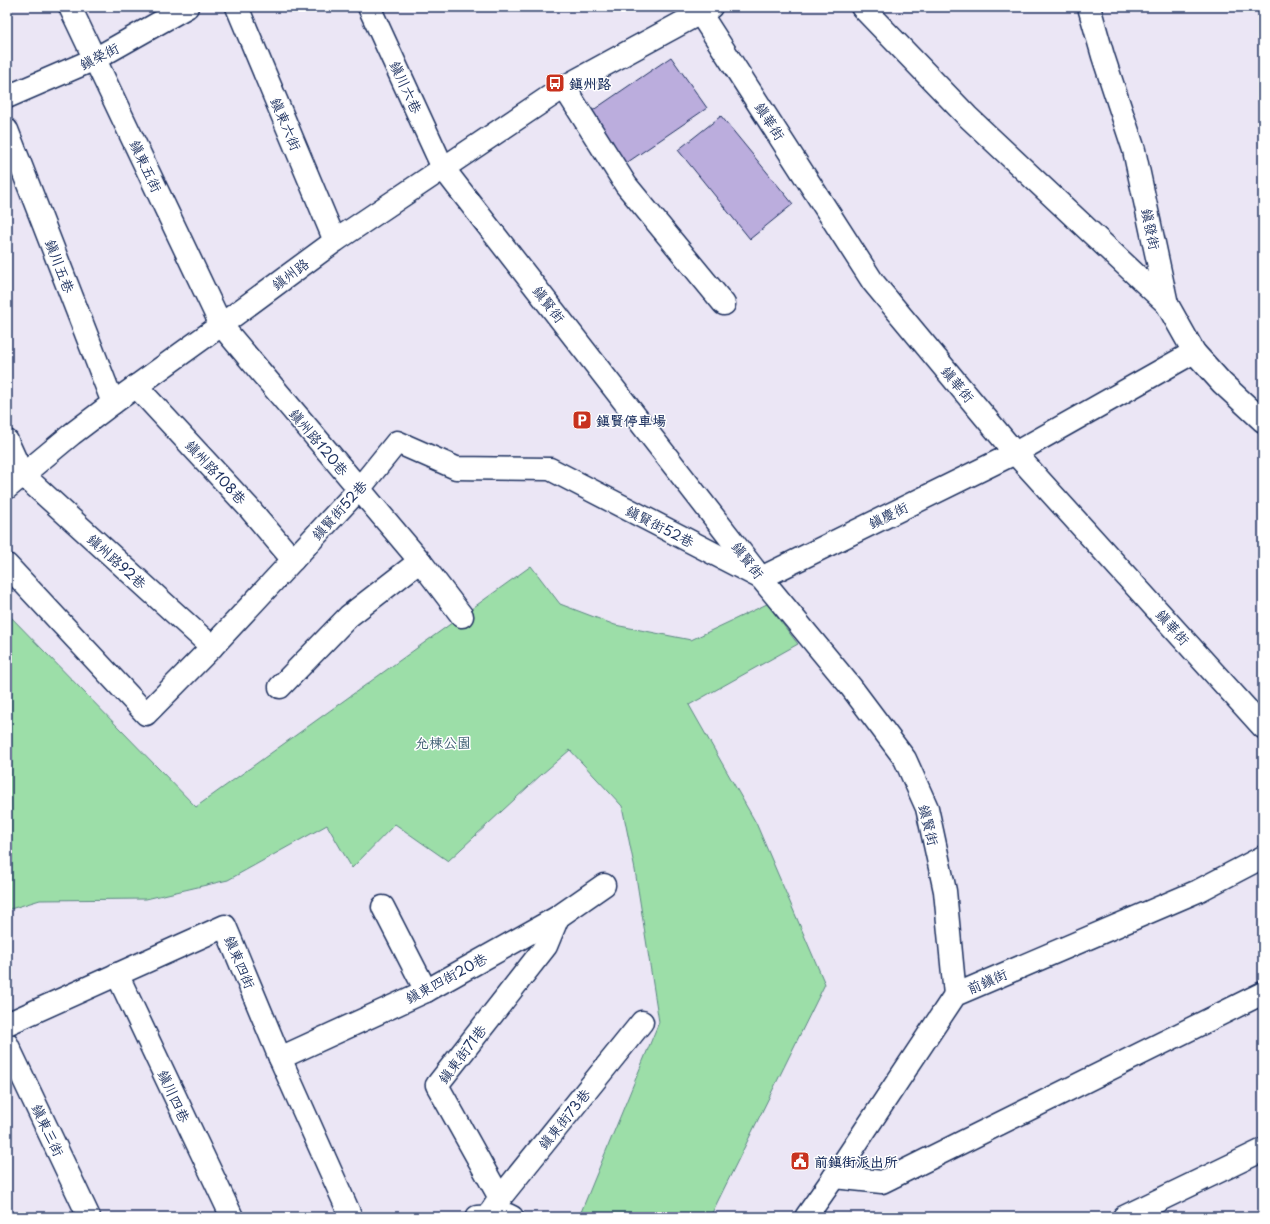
<svg xmlns="http://www.w3.org/2000/svg" width="1270" height="1224" font-family="'Playpen Sans','LXGW WenKai TC',sans-serif">
<rect width="100%" height="100%" fill="#ebe6f5"/>
<filter id="ink" filterUnits="userSpaceOnUse"><feTurbulence type="fractalNoise" baseFrequency=".025" numOctaves="2"/><feDisplacementMap in="SourceGraphic" scale="8" xChannelSelector="R" yChannelSelector="G"/><feConvolveMatrix kernelMatrix="1 2 1 2 8 2 1 2 1" color-interpolation-filters="sRGB"/></filter>
<g filter="url(#ink)">
<path fill="#9cdea8" stroke="#5c8683" d="M531,566L560,604L615,625L691,640L767,604L798,644L689,705L756,823L825,984L710,1217H579L659,1022L635,870L622,806L570,750L542,774L448,861L395,824L352,868L327,825L228,880L146,899L40,900L7,910V613L196,807Z"/>
<g fill="#bbaddd" stroke="#1b2f5e">
<path d="M671,57L707,108L625,164L589,113Z"/>
<path d="M721,116L793,204L750,239L678,150Z"/>
</g>
<g fill="none" stroke-linecap="round" stroke-linejoin="round">
<g stroke="#1b2f5e" stroke-width="25">
<g id="minor">
<path d="M70,7L221,325L420,561L462,616"/>
<path d="M237,7L335,241"/>
<path d="M369,7L443,168L761,578L851,687L905,759L927,808L945,891L955,995"/>
<path d="M699,7L700,13L873,282L1015,453L1263,727"/>
<path d="M862,7L967,116L1167,304"/>
<path d="M1089,7L1103,56L1134,150L1167,304L1194,352L1222,383L1263,421"/>
<path d="M564,87L626,185L724,304"/>
<path d="M7,97L95,59L187,7"/>
<path d="M7,130L113,403"/>
<path d="M136,386L249,508L293,560"/>
<path d="M7,441L22,474L212,647"/>
<path d="M7,488L72,434L113,403L221,325L335,241L564,87L711,7"/>
<path d="M7,565L146,714L212,647L359,489L397,442L456,468L550,469L761,578L1015,453L1194,352"/>
<path d="M280,687L349,616L420,561"/>
<path d="M383,907L426,991"/>
<path d="M117,974L232,1217"/>
<path d="M7,1024L225,926L280,1058L351,1217"/>
<path d="M7,1044L89,1217"/>
<path d="M280,1058L426,991L558,917L604,885"/>
<path d="M834,1177L882,1182L1263,993"/>
<path d="M500,1198L437,1085L546,946L558,917"/>
<path d="M488,1216L500,1198L642,1022"/>
<path d="M477,1217L508,1215L512,1217"/>
<path d="M806,1217L834,1177L955,995L1198,891L1263,857"/>
<path d="M1124,1217L1263,1150"/>
</g>
</g>
<use href="#minor" stroke="#fff" stroke-width="22"/>
</g>
</g>
<defs>
<g id="bus-square" transform="scale(1)"><rect x="-9" y="-9" width="18" height="18" rx="4" fill="#c8321e" stroke="#fff"/><path d="M-5-6H5V4H4V6H2V4H-2V6H-4V4H-5ZM-3.5-4V0h7V-4ZM-3.5 1.2v1.5H-2V1.2ZM2 1.2v1.5H3.5V1.2Z" fill="#fff"/></g>
<g id="parking-square" transform="scale(1)"><rect x="-9" y="-9" width="18" height="18" rx="4" fill="#c8321e" stroke="#fff"/><path d="M-3.5-5.5H1a3.5 3.5 0 0 1 0 7H-1V5.5H-3.5ZM-1-3.4V-.6H.8a1.4 1.4 0 0 0 0-2.8Z" fill="#fff"/></g>
<g id="civic-square" transform="scale(1)"><rect x="-9" y="-9" width="18" height="18" rx="4" fill="#c8321e" stroke="#fff"/><path d="M-.6-6.5H3V-4.5H.6V-3L4-1V1h2V6H-6V1h2V-1L-.6-3ZM-1.2 2.5V6h2.4V2.5Z" fill="#fff"/></g>
</defs>
<g fill-rule="evenodd">
<use href="#bus-square" x="555" y="83"/>
<use href="#parking-square" x="582" y="420"/>
<use href="#civic-square" x="800" y="1161"/>
</g>
<g text-anchor="middle" dominant-baseline="central" stroke-width="3" stroke-linejoin="round" paint-order="stroke">
<g font-size="14" fill="#1b2f5e" stroke="#fff">
<text transform="translate(99 56) rotate(-27)">鎮榮街</text>
<text transform="translate(406 87) rotate(65)">鎮川六巷</text>
<text transform="translate(770 121) rotate(57)">鎮華街</text>
<text transform="translate(286 124) rotate(67)">鎮東六街</text>
<text transform="translate(146 166) rotate(65)">鎮東五街</text>
<text transform="translate(1151 229) rotate(78)">鎮發街</text>
<text transform="translate(60 266) rotate(69)">鎮川五巷</text>
<text transform="translate(290 274) rotate(-37)">鎮州路</text>
<text transform="translate(549 304) rotate(52)">鎮賢街</text>
<text transform="translate(958 384) rotate(50)">鎮華街</text>
<text transform="translate(319 442) rotate(50)">鎮州路120巷</text>
<text transform="translate(216 472) rotate(47)">鎮州路108巷</text>
<text transform="translate(339 510) rotate(-48)">鎮賢街52巷</text>
<text transform="translate(888 515) rotate(-26)">鎮慶街</text>
<text transform="translate(660 526) rotate(27)">鎮賢街52巷</text>
<text transform="translate(748 560) rotate(52)">鎮賢街</text>
<text transform="translate(117 561) rotate(42)">鎮州路92巷</text>
<text transform="translate(1173 627) rotate(48)">鎮華街</text>
<text transform="translate(929 825) rotate(76)">鎮賢街</text>
<text transform="translate(240 962) rotate(67)">鎮東四街</text>
<text transform="translate(446 978) rotate(-28)">鎮東四街20巷</text>
<text transform="translate(987 981) rotate(-23)">前鎮街</text>
<text transform="translate(462 1054) rotate(-53)">鎮東街71巷</text>
<text transform="translate(174 1096) rotate(65)">鎮川四巷</text>
<text transform="translate(564 1119) rotate(-51)">鎮東街73巷</text>
<text transform="translate(48 1130) rotate(65)">鎮東三街</text>
</g>
<g font-size="14" font-weight="bold" fill="#1b2f5e" stroke="#fff" text-anchor="start">
<text x="569" y="83">鎮州路</text>
<text x="596" y="420">鎮賢停車場</text>
<text x="814" y="1161">前鎮街派出所</text>
</g>
<g font-size="14" fill="#3b5b70" stroke="#fff">
<text x="443" y="742">允棟公園</text>
</g>
</g>
<rect width="1270" height="1224" fill="none" stroke="#fff" stroke-width="24"/>
<rect x="12" y="12" width="1246" height="1200" fill="none" stroke="#1b2f5e" stroke-width="1.5" filter="url(#ink)"/>
</svg>
